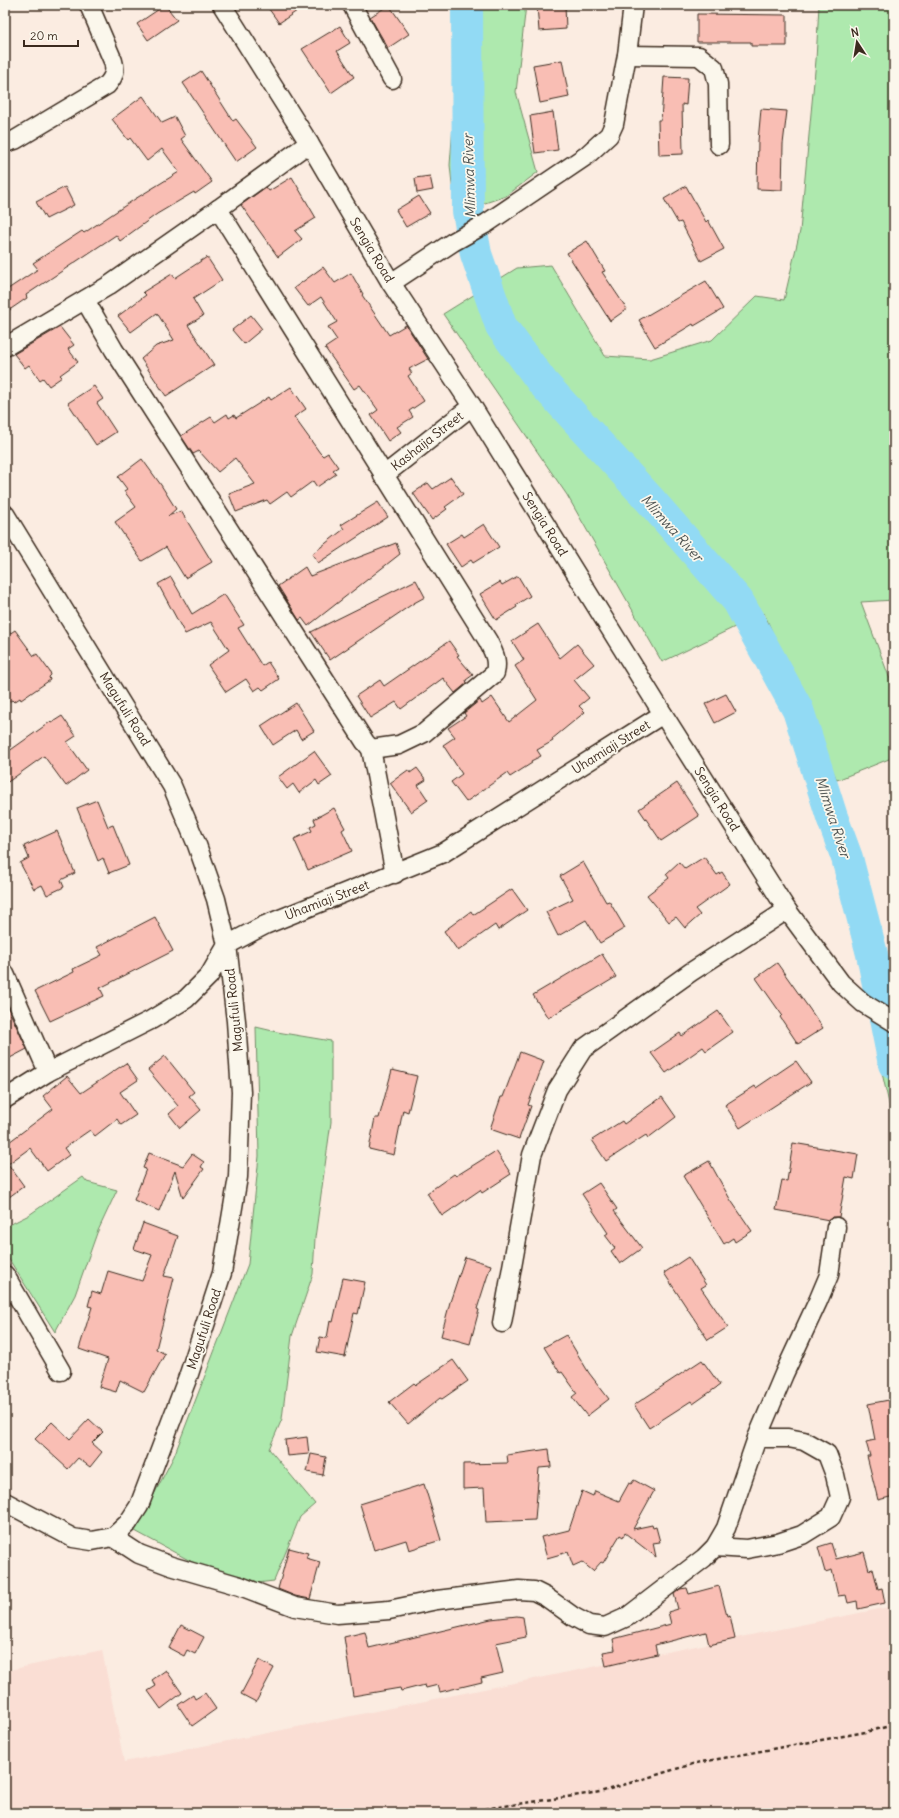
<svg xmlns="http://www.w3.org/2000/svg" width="899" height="1818" font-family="Delius,sans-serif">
<rect width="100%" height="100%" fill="#fbece1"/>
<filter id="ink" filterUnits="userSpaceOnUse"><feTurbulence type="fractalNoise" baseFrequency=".025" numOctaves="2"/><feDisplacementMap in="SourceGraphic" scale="8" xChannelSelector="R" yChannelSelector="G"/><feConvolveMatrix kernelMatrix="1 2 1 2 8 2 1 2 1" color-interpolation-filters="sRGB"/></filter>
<g filter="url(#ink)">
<path fill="#faded4" d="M894,1606V1813H5V1671L102,1650L124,1762Z"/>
<g fill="#aee9ae" stroke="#748a66">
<path d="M453,5H526L516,92L538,172L506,196L455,213L450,165L457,72Z"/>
<path d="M819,5H894V600L861,602L894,690V757L837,780L764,613L662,662L567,495L443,314L517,268L551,265L605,356L650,359L712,340L757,296L784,300L800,231L816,60Z"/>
<path d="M256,1027L277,1032L331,1041V1122L315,1238L313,1274L292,1336L282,1419L269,1449L315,1504L300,1517L274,1581L257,1583L196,1564L135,1531L174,1456L248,1264L259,1156Z"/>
<path d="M876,1047L894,1050V1125Z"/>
<path d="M83,1177L87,1182L117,1190L97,1233L75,1295L55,1332L5,1253V1227L29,1215Z"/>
</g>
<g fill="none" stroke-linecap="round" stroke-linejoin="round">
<path stroke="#92daf4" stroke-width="32" d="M467,5L468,211L476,254L501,326L543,383L650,500L738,601L798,710L832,817L847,858L872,954L894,1064"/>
</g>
<g fill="#f9beb4" stroke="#3b2a1e">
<path d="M165,5L177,20L148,40L137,24Z"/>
<path d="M266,5H306L279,23Z"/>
<path d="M389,5L409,34L388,48L370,17Z"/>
<path d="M537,5H565L566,29L539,31Z"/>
<path d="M697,14L787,15V46H751V42H697Z"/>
<path d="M340,26L350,43L337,51L354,77L331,93L302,49Z"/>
<path d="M562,60L569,97L540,103L533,65Z"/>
<path d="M201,71L233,121L236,119L257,147L236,162L183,83Z"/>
<path d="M664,77L688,78L686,105L682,104L683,154L659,155L658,120H661Z"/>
<path d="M143,96L162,123L175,117L185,136L181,139L212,182L195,194L194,192L157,214L120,241L116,235L26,295L27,298L5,313V291L38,269L33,263L82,231L84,233L135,199L179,172L162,149L147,161L130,138L128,140L112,119Z"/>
<path d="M761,109L787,111L783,144L782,190L757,189L758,141Z"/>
<path d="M553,112L558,150L535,153L530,116Z"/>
<path d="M430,176L433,190L417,193L415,178Z"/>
<path d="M292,177L316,218L295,231L302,239L278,257L241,205L266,187L269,191Z"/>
<path d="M686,186L706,222L708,220L724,249L701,261L681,222L678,223L664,199Z"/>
<path d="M65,187L74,205L46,219L36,202Z"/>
<path d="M419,196L430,213L406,227L396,210Z"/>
<path d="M587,241L605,271L602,272L627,309L610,321L567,253Z"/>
<path d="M207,257L222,280L193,299L203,316L188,325L214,365L166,396L141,359L156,346L174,340L157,313L131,332L118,316L146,295L143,292L172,274L175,278Z"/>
<path d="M323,267L335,283L351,273L363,294L362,295L389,335L406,325L428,359L409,369L412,373L408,376L424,401L409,411L413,417L397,427L401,432L388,441L371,415L378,410L360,385L354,389L325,348L337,340L328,327L337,322L321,297L308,306L294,288Z"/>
<path d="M706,281L723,309L694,326L693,324L655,347L639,320Z"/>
<path d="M251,315L262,329L244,344L232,330Z"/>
<path d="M60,327L74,345L68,349L78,362L60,375L62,377L49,386L43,378L40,380L29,365L25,368L14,354Z"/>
<path d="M94,386L103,399L97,403L116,432L96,445L68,403Z"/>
<path d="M291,387L306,409L294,417L320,453L323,456L328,453L338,467L333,470L336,474L317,487L313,481L291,497L287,492L270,504L267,500L236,512L229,494L255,484L235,458L218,472L199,451L193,454L181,436L211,417L215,422L227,414L229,418L234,415L236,418L269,397L271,400Z"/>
<path d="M142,459L161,485L176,509L168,516L181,511L212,562L185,578L166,547L142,561L115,522L136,507L124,491L127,489L118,477Z"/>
<path d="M451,477L463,494L445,507L447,509L432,520L413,493L428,483L433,489Z"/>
<path d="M378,502L388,517L318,563L312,554L344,529L341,525Z"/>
<path d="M484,524L499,547L473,563L471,560L461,567L446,544L462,534L464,537Z"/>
<path d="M396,543L400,554L308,626L302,618L299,620L278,586L305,567L310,576Z"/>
<path d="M518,576L530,596L516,605L517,607L496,620L480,594L500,582L502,585Z"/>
<path d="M171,577L192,614L224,594L244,625L238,628L262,666L268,662L279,679L263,690L260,687L254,691L246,679L226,692L208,665L229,650L211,622L185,634L158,584Z"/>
<path d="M416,580L425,597L414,603L330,660L311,632Z"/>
<path d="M538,624L560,658L577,644L594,664L574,680L589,698L579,706L585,712L552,739L553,741L537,750L541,756L531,761L532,763L510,777L507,773L466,802L451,782L462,774L443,745L455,737L448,728L466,716L464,713L480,700L482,704L492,697L509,722L537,700L515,666L524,660L512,641Z"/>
<path d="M15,630L34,656L37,654L50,672L51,675L49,677L50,680L21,700L20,698L14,702L12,700L5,704V637Z"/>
<path d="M449,641L459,655L457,656L473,675L466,680L467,683L455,693L443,678L401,709L396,702L370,718L356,696L380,680L384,686Z"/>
<path d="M726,694L736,712L715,723L705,704Z"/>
<path d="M296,703L314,731L301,739L296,730L273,745L261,726Z"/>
<path d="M62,716L76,736L67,742L87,770L66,786L44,756L5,784V754L50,722L51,723Z"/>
<path d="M314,751L332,776L319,785L316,780L299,793L293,784L287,789L278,777Z"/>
<path d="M417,768L426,780L418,785L428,800L411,812L390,783L408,770L410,773Z"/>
<path d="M677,783L699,816L661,841L639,809Z"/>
<path d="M97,800L108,827L113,825L129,865L109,873L103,858L98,861L77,808Z"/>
<path d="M334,808L345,828L342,830L352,851L308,870L294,839L312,831L310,827L316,824L314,819Z"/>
<path d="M57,831L75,873L61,880L64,887L47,895L42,885L34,889L20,863L29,858L24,846Z"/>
<path d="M704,857L717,875L722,872L730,884L695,909L700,915L685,928L676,917L669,922L647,895L669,878L666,874L679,862L685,869Z"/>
<path d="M583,862L606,902L609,901L625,928L600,943L586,920L558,936L546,912L573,899L560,876Z"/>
<path d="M512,889L527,910L498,930L495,925L458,951L444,931L471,911L473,915Z"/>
<path d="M155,917L173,951L100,988L104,996L50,1021L35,991L74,972L73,969L102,955L97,947Z"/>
<path d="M602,954L616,977L548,1018L533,995Z"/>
<path d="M777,963L823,1028L798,1044L780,1017L782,1015L756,978Z"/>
<path d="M5,1002L27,1049L10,1058L5,1048Z"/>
<path d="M718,1011L733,1032L706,1051L703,1047L666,1073L651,1053L680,1033L682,1036Z"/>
<path d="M520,1052L544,1061L528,1105L531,1106L519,1139L490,1129L501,1097H503Z"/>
<path d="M165,1056L194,1092L189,1096L201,1110L180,1128L169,1114L178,1106L148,1070Z"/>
<path d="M796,1061L811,1082L740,1128L725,1105L755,1086L756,1088Z"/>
<path d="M126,1063L138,1080L120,1092L136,1115L121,1125L117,1119L95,1136L90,1130L64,1148L69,1155L47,1171L30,1148L8,1164L24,1186L5,1200V1145L53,1109L43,1096L67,1076L81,1093Z"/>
<path d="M392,1070L417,1076L408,1112L403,1110L394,1155L369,1149L375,1118H379Z"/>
<path d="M662,1097L676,1117L648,1138L646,1135L606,1161L592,1140L622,1121L624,1124Z"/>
<path d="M793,1143L858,1154L854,1179L846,1177L839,1217H832L829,1220L776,1210L782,1180L787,1181Z"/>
<path d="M496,1151L511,1174L482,1193L480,1190L442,1216L427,1193L454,1174L456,1176Z"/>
<path d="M149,1153L183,1166L192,1154L204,1162L201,1167L204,1169L183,1198L175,1171L159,1211L134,1200L146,1169L143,1168Z"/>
<path d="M709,1161L730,1199L752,1231L735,1242L733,1238L724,1244L683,1176Z"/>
<path d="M599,1183L617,1209L614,1211L642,1248L620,1264L611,1251L615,1248L605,1235L608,1233L582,1194Z"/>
<path d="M143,1223L178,1236L164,1276L174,1278L156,1349L165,1354L144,1392L120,1380L116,1392L99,1387L108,1359L79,1349L92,1307L88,1306L92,1291L101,1294L108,1271L142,1281L152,1255L134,1249Z"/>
<path d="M465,1257L491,1265L477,1309L479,1310L470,1344L441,1336L450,1302Z"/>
<path d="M688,1257L706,1285L701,1288L728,1327L708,1340L664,1273Z"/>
<path d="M343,1278L365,1282L358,1314L354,1313L345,1357L317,1352L320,1337L327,1338L330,1321L333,1322Z"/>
<path d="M566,1335L589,1373L609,1399L587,1416L572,1397L577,1393L562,1372L560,1373L544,1347Z"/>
<path d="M453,1360L468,1381L442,1399L440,1398L408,1424L389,1402L414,1383L416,1385Z"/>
<path d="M702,1360L720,1385L693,1404L691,1401L649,1428L634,1405Z"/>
<path d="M894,1399V1496L878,1500L867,1456H870L866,1442L875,1440L868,1404Z"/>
<path d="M89,1419L103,1432L92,1443L102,1452L90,1467L78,1458L68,1469L35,1439L52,1422L70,1439Z"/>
<path d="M307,1437L309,1454L287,1456L285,1440Z"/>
<path d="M549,1449L551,1467L539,1468L535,1520L486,1522L484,1488L463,1489V1464L508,1463L507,1455Z"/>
<path d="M311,1454L326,1457L323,1475L307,1472Z"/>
<path d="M634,1480L654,1491L633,1529L652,1525L653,1528L656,1527L660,1542L653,1543L656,1557L625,1533L623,1537L620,1535L603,1563L601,1562L593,1571L582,1562L573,1566L568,1552L547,1558L541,1537L569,1530L582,1491L593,1496L595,1491L619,1501L629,1483L631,1484Z"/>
<path d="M424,1484L441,1540L409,1550L406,1540L374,1550L360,1504Z"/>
<path d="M831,1543L836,1559L864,1552L869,1570L873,1569L878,1589L882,1588L885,1603L858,1609L857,1601L848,1603L846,1595L838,1596L832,1570L825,1572L818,1547Z"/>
<path d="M289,1548L308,1553L306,1558L320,1562L310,1599L295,1596L278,1589Z"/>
<path d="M719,1586L727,1616L730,1615L735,1639L709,1645L706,1632L655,1645L657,1654L606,1666L603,1652L615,1650L613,1639L671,1624L668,1612L678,1609L674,1594L680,1589L687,1588L689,1594Z"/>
<path d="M517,1616L523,1617L526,1637L496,1643L503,1673L481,1678L482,1682L440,1692L438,1685L426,1688L425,1685L401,1691L400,1688L353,1696L344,1637L365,1632L369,1648L491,1619Z"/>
<path d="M181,1625L204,1637L195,1654L187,1650L184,1656L169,1648Z"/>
<path d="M259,1660L274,1668L256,1702L241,1694Z"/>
<path d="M166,1670L182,1693L161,1709L148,1691L156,1686L152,1680Z"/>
<path d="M205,1693L216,1709L192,1726L178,1705L193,1695L195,1699Z"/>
</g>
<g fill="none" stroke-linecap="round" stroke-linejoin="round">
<g stroke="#3b2a1e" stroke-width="21">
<g id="minor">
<path d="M222,5L309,143L391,283L472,406L663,714L787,910L841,983L863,1003L894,1022"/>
<path d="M352,5L392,79"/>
<path d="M627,55L699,56L714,68L718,84L719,145"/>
<path d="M5,143L15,140L107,85C114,77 116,71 113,61L89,5"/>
<path d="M391,283L453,242L487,223L586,156L609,135L614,124L627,55L633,5"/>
<path d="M85,300L114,350L365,742L371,749L399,745L424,733L495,673C498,660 494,653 488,641L218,209"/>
<path d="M5,347L108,286L218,209L309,143"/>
<path d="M383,476L472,406"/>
<path d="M5,514L172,786L197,845L216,899L227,945L236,1021L241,1092L238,1177L222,1273L189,1374L139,1506L128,1523L113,1537"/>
<path d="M371,749L395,874"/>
<path d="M5,974L48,1072"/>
<path d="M5,1099L48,1072L151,1020L186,999L209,976L227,945L265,925L443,853L663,714"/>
<path d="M5,1275L61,1371"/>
<path d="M502,1323L532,1155L557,1090L583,1049L691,972L787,910"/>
<path d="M5,1502L73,1538L92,1541L113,1537"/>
<path d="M113,1537L139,1554L171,1566L240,1586L295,1607L337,1614L389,1610L437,1600L519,1590L534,1591L546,1597L574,1617L589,1625L605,1627L627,1617L704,1558L715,1547L726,1528L757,1438L784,1374L818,1301L829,1275L836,1227"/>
<path d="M715,1547L747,1549L778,1543L802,1535L831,1517L840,1497L835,1475L827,1454L804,1441L788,1438H757"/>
</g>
</g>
<path stroke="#3b2a1e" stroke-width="2.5" stroke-dasharray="4 3" stroke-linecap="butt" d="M457,1813L600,1792L696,1763L865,1732L894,1725"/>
<use href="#minor" stroke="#fbf7ec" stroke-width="18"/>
</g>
</g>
<g text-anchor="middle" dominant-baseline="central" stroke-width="3.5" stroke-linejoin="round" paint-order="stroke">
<g font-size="13" fill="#3b2a1e" stroke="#fbf7ec">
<text transform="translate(372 250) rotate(59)">Sengia Road</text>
<text transform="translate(427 441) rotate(-38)">Kashaija Street</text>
<text transform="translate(545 524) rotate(58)">Sengia Road</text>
<text transform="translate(125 709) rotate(58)">Magufuli Road</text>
<text transform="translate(611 747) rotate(-32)">Uhamiaji Street</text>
<text transform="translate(717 799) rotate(58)">Sengia Road</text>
<text transform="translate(327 900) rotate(-21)">Uhamiaji Street</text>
<text transform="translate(234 1010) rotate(-96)">Magufuli Road</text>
<text transform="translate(204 1329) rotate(-72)">Magufuli Road</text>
</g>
<g font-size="14" font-style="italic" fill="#515654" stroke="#fbf7ec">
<text transform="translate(469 176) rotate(-92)">Mlimwa River</text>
<text transform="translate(672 528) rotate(48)">Mlimwa River</text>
<text transform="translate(833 817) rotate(72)">Mlimwa River</text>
</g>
</g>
<rect width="899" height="1818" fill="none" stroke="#fbf7ec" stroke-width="20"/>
<rect x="10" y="10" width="879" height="1798" fill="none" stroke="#3b2a1e" stroke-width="1.5" filter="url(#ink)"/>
<g transform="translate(857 42) rotate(348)" stroke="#fbf7ec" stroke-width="3" paint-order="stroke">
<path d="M0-3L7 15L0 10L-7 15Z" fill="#3b2a1e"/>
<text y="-6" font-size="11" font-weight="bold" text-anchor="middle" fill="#3b2a1e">N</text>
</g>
<path d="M24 40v6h54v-6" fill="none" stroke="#3b2a1e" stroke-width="2"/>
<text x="30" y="40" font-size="12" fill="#3b2a1e" stroke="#fbf7ec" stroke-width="3" paint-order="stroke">20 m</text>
</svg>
